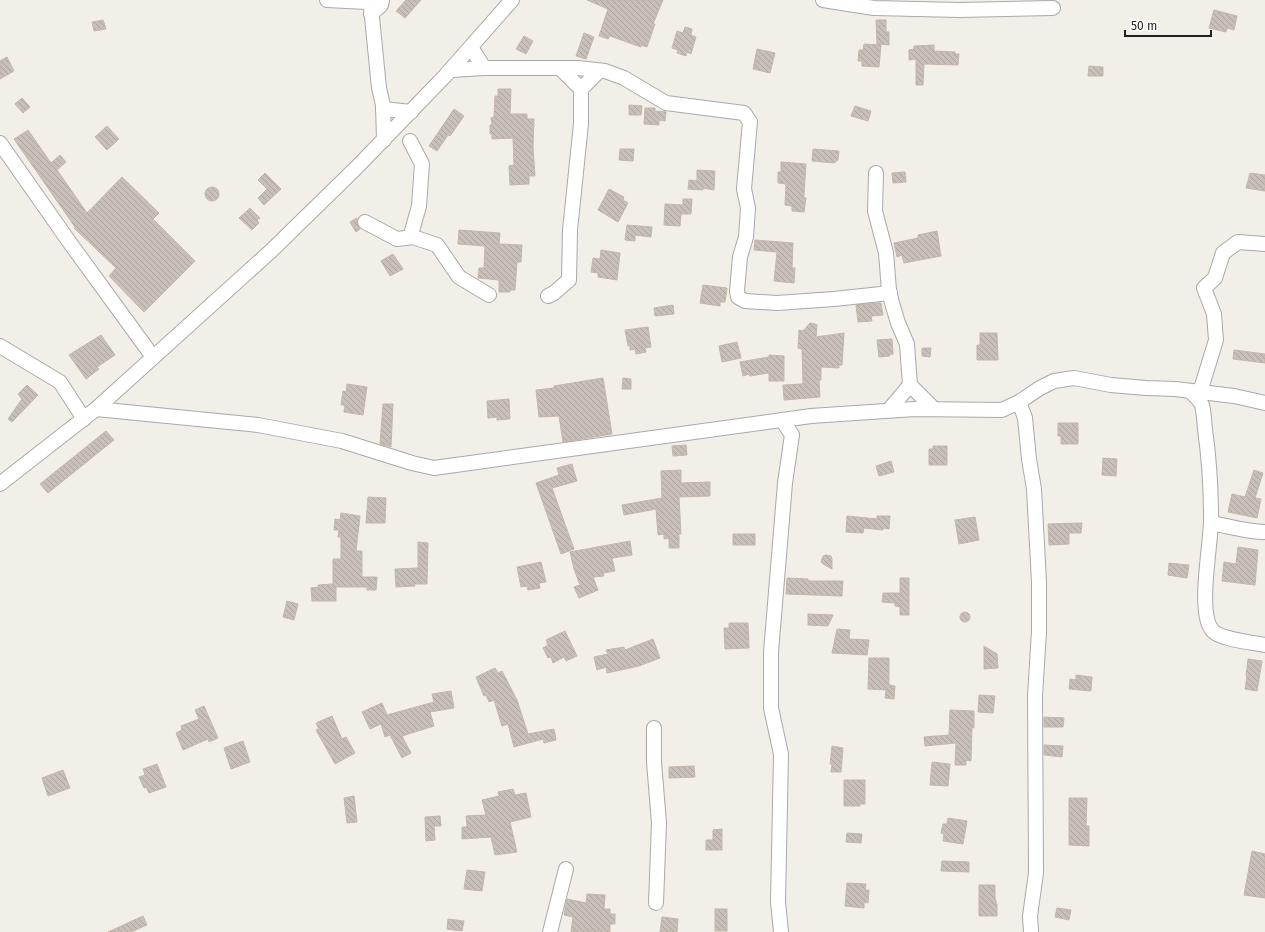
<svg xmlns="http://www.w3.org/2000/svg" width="1265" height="932" font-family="'Fira Sans',sans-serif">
<defs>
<pattern id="building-back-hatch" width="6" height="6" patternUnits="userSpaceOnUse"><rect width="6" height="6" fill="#c7bfb8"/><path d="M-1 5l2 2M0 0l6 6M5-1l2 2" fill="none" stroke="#aba49e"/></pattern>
</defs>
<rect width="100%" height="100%" fill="#f2efe9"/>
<g fill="url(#building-back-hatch)" stroke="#c4b6ab">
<path d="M406,0H421L405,18L396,11Z"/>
<path d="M587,0H663L653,24H655L647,47L641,45V47L610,36L608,39L599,36L608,9Z"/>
<path d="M1214,10L1237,16L1234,30L1227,28L1226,32L1209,28Z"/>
<path d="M103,20L106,29L94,31L92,22Z"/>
<path d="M876,20H886V32H889V45L877,44Z"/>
<path d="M685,27L692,29L691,35L696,37L691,54L687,52L686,56L677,53L678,50L672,48L677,31L683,33Z"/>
<path d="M584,33L594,37L586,59L576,56Z"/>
<path d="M524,36L533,41L526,54L516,49Z"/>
<path d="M864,44L881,45L879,67L862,66V61H858L859,50H863Z"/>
<path d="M934,45V51L955,52V54H959L958,65L924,64L923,85H916V59L909,60V50L914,49V46Z"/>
<path d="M757,49L775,53L770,73L753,69Z"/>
<path d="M7,57L14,71L0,79V61Z"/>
<path d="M1089,66L1103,67V76H1088Z"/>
<path d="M498,89H511L510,114H527V119H534L533,147L535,176H529V184L510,185L509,166L514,165L513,138L492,139V134H490V125H492L491,118L494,117L495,96H498Z"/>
<path d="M22,98L30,107L23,113L15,104Z"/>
<path d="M629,105L642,106L641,115H629Z"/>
<path d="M855,106L871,111L868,121L851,116Z"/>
<path d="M645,108H655V111L666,112L665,121L659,120V125L644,124Z"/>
<path d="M454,109L464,116L450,136L448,135L437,151L429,146Z"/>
<path d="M107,126L119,139L107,150L95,137Z"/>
<path d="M28,130L51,163L60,155L66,162L57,170L87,213L122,177L159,213L153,219L195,261L144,312L109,276L116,268L74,228L75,227L14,139Z"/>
<path d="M620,149H634L633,161L619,160Z"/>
<path d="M813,149L839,151L838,160L834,163L812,161Z"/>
<path d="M781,162L806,164L804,194V198H806L804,212L792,211V206L785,205L786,184L778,183V172H781Z"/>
<path d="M697,170L715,171L714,190L703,188V190L688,189L689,180L697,181Z"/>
<path d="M905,172L906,182L893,183L892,173Z"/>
<path d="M265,173L281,189L264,205L258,198L267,189L258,180Z"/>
<path d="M1250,173L1265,175V191L1246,188Z"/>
<circle cx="212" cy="194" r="7"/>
<path d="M609,189L624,197L623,200L628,203L618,222L598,210Z"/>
<path d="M683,199H692L691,214H681L680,226L664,225L665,204L683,205Z"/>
<path d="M250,208L260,218L257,220L259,223L252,230L239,218Z"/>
<path d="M357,218V223L360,229L356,232L350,222Z"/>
<path d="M627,225L652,227L651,237L635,235V241L625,240Z"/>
<path d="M459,230L500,233L499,244L522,245L521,262H517L515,290H510V292H499V280L478,278L479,268H484L485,246L458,244Z"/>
<path d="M937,231L941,256L904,263L902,255L897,257L894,243L918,238V235Z"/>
<path d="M755,240L793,243L792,268H795L794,283L774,281L777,252L754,250Z"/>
<path d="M601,250L620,253L617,280L598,277V273L591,272L593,258L600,259Z"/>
<path d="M393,254L403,269L390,276L381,261Z"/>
<path d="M703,285L727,288L725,302H720V306L700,303Z"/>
<path d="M877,303H881L883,315L871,316L872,321L858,322L856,305Z"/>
<path d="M673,305L674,314L655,316L654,308Z"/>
<path d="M810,323L815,324L817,325L816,337L844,333L842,365H839V368L821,367V380H819L820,397L784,400L783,385L803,384L802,349L798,348L799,330L803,331Z"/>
<path d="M648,327L651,347L645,348L646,352L636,354L635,349L630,350V345L628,346L625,330Z"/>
<path d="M980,333H997L998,360H977V345H980Z"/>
<path d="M101,335L115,355L97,367L99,369L86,379L69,355Z"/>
<path d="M892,339L893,354L889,355L890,356L879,357L877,340Z"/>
<path d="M737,342L741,358L722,362L719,346Z"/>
<path d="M922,348H931L930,357L922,356Z"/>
<path d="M1234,350L1265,354V363L1233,359Z"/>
<path d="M769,355L784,356V381H769V373L750,376L749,374L743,376L740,362L769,357Z"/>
<path d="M603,378L612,434L563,442L559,416L539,417L536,390L554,388V386Z"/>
<path d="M623,378L631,379V389H622Z"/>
<path d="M347,384L367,387L363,415L344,412L345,405H341L343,391L346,392Z"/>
<path d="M27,385L38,395L12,422L8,419L22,399L18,394Z"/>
<path d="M509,399L510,419L497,420V417L488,418L487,401Z"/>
<path d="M383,404H393L391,447L380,444Z"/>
<path d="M1058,423H1078V444H1061V436H1058Z"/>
<path d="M106,431L114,440L48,493L40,484Z"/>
<path d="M686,445L687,455L673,456L672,446Z"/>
<path d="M933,446H947V465H929V449H933Z"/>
<path d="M1103,458L1117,459L1116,476L1102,475Z"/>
<path d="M891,461L894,472L879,476L876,466Z"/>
<path d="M572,464L577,481L552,488L574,549L561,554L536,483L559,475L557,468Z"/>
<path d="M681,470V483L710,482V496L679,497L681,534H679V548H669V538L664,539V534L658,535L656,509L624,515L622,505L662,498L661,471Z"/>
<path d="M1254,470L1263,473L1255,498L1261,499L1257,518L1228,512L1232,494L1245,497Z"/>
<path d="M368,497L386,498L385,523H366Z"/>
<path d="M341,513L360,516L356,551H362V577H377L376,590H367V587H336V601H312L311,588L319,587L318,585L333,584V559H341V537H338L339,530H334L335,519L340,520Z"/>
<path d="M847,516L877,519V516H890L889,529L883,528V530L864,528L863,533L846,532Z"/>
<path d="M975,517L979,540L959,544L955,520Z"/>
<path d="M1082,523L1081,533H1069V544L1049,545L1048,524Z"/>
<rect x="733" y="534" width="22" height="11"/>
<path d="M630,541L632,555L612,558L615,571L603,573L604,576L593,577L598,590L579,598L574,587L580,585L574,569L570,552Z"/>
<path d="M418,542L428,543L427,584H414L415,586L396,587L395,569L418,568Z"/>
<path d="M1238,547L1258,550L1255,585L1222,581L1224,562L1236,564Z"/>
<path d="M826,555L831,556L832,559V569L823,564L821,562L823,556Z"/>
<path d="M541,562L546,582L539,583L540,588L528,590L527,586L521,587L517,567Z"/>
<path d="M1169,563L1189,565L1187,578L1168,575Z"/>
<path d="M787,578L808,579V581H843L842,596L786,594Z"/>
<path d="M900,578H909V615H900V607L895,606V603L882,602L883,593H900Z"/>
<path d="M287,601L298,604L294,620L283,617Z"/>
<circle cx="965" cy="617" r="5"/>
<path d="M808,614L833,615L828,626L808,625Z"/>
<path d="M729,623H748L749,648L725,649L724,628H729Z"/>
<path d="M837,629L850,630L849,639L869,640L867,655L832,653Z"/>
<path d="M565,631L577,656L566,661L564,657L553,663L551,657L548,658L543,648L548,645L546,640Z"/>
<path d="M653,639L660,658L639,666L607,673L606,667L597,670L594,657L608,654L606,650L624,647L625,650Z"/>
<path d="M984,646L997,654L998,668L984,669Z"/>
<path d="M869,658H889V685L895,686L894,699L885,698L886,690L868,689Z"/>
<path d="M1248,659L1262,661L1257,691L1245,689L1247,676H1246Z"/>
<path d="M495,668L498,673L502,671L517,700L528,734L554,729L556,740L544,743L543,739L514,747L508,724L502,726L494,700L489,702L486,695L484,696L476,677Z"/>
<path d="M1076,675L1092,677L1091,691L1069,689L1070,679L1076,680Z"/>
<path d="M451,691L454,708L430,712L434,726L402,736L411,753L402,758L390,735L385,737L381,724L370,729L362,712L382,703L387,715L434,702L432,694Z"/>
<path d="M979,695L995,696L993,713L978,712Z"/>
<path d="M204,706L218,738L209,742L208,739L183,750L176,733L182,730L181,726L199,719L195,710Z"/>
<path d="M950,710L974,711V728L972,727L971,761L966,760V765H955L956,743L925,746L924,737L949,735Z"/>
<path d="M332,716L342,739L346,737L355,753L335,764L316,730L319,729L316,723Z"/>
<path d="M1044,717L1064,718L1063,727H1044Z"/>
<path d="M243,741L250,762L231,769L224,748Z"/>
<path d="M1044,745L1063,746L1062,757L1044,755Z"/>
<path d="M832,746L843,748L841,772H831L832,764H830Z"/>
<path d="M932,762L950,764L948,786L930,785Z"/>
<path d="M157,764L166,787L149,793L146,787L144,788L139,777L145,775L143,769Z"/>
<path d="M694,766L695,777L669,778V767Z"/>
<path d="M63,770L70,788L48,796L42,778Z"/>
<path d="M844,780H865V804H860V806H844Z"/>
<path d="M513,789L515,795L526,793L531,817L510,822L517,852L495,855L491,837L462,839V827H467L466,816L486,815L482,800L499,796L498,792Z"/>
<path d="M354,796L357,822L347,823L344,798Z"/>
<path d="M1069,798H1087L1086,826H1089V846L1069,845Z"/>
<path d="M440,816L441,826H434L435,840L426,841L425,817Z"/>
<path d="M948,818L967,821L963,844L943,841L944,834L941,833L943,824H947Z"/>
<path d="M722,829V850H706V840H713V830Z"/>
<path d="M847,833L862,834L861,843L846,842Z"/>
<path d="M1252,851L1265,854V898L1244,895Z"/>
<path d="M942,861L969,862V872L941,871Z"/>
<path d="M467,870L485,872L482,891L464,889Z"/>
<path d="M847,883L866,884L865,890H869L868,903L864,902V908L845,906Z"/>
<path d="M979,885H995V899L996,900V904H997V916H979Z"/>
<path d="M587,894L605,895L604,909H610V914H615V924H610V932H571L573,917L564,915L567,899L586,903Z"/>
<path d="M1057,908L1071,910L1069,920L1055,917Z"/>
<rect x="715" y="909" width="12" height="22"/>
<path d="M143,916L147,925L131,932H108Z"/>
<path d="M662,917L678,919L677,932H660Z"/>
<path d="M448,919L464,921L462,931L447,929Z"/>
</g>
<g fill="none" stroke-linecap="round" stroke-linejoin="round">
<g stroke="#a9a9a9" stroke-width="16">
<g id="minor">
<path d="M327,0L367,2L371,7L379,88L383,105L384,140"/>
<path d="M823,0L874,8L959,10L1053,8"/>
<path d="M371,14L381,5L382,0"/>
<path d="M484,68H578L605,71L624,78L666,103L744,113L750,122L744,189L748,208L746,237L740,257L737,291L738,297L745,301L777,303L834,299L890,293"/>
<path d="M560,68L581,89L599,71"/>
<path d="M451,70L484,68L471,47"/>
<path d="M383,109L411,112"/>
<path d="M410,141L422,164L419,206L412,231L413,237L437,245L459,277L489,295"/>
<path d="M0,143L70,243L153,357"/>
<path d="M876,173L875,211L886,253L889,290L892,303L898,323L907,344L910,385"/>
<path d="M365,222L397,239L413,237"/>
<path d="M548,296L554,293L569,280L570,230L581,124V89"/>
<path d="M0,346L60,382L84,419"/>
<path d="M1190,391C1194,395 1200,400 1202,405C1204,412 1204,421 1205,429C1209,458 1211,488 1211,517C1212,541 1196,614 1213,631C1222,640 1251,642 1265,645"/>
<path d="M1200,392L1216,340L1214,314L1204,288L1215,278L1223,253L1238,242L1265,244"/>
<path d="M1019,402L1025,418L1029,459L1034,489L1039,582V631L1035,696L1036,873L1030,916L1031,932"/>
<path d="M96,409L258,425L342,441L412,463L434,468L811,416L915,409L1002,410L1019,402L1040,388L1054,381L1074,378L1111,385L1146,388L1175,389L1234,396L1265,403"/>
<path d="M889,410L910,385L934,409"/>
<path d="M0,484L96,409L271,251L357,167L445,76L512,0"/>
<path d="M1211,523C1229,526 1246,532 1265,532"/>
<path d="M654,728V762L659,823L656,903"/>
<path d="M550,932L566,869"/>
<path d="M781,932L778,902L781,754L771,708V652L785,483L792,435L782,420"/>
</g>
</g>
<use href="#minor" stroke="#fff" stroke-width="14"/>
</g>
<path d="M1125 30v6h86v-6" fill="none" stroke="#222222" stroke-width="2"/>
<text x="1131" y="30" font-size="12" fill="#222222" stroke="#ffffff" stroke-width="3" paint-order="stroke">50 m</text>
</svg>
